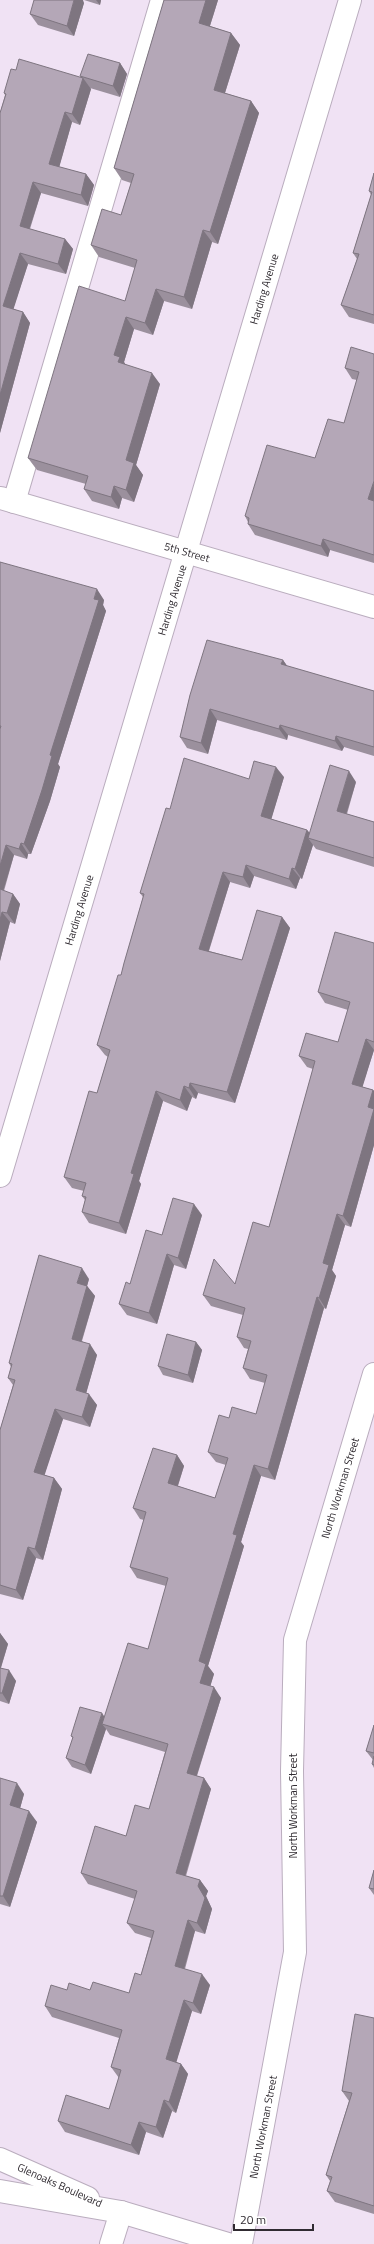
<svg xmlns="http://www.w3.org/2000/svg" width="374" height="2244" font-family="'Titillium Web',sans-serif">
<rect width="100%" height="100%" fill="#f0e2f4"/>
<g fill="none" stroke-linecap="round" stroke-linejoin="round">
<g stroke="#baadbe" stroke-width="24">
<g id="minor">
<path d="M1,498L374,607"/>
<path d="M14,502L162,0"/>
<path d="M0,1176L350,0"/>
<path d="M111,2244L121,2212"/>
<path d="M241,2244L295,1952L292,1771L295,1640L374,1374"/>
</g>
</g>
<g stroke="#baadbe" stroke-width="24">
<g id="major">
<path d="M0,2159L88,2198"/>
<path d="M0,2191L121,2212L228,2244"/>
</g>
</g>
<use href="#minor" stroke="#fff" stroke-width="22"/>
<use href="#major" stroke="#fff" stroke-width="22"/>
</g>
<g fill="#9b909d">
<path d="M84,0H101L100,5Z"/>
<path d="M164,0H218L210,26L231,33L240,45L225,93L251,101L259,113L218,244L212,242L192,309L164,301L153,335L134,329L124,362L125,364L160,384L136,465L143,475L134,502L122,498L119,509L92,501L84,489L86,484L37,470L28,458L125,301L135,268L99,257L91,245L121,215L131,183L122,180L114,168Z"/>
<path d="M84,3L74,36L38,25L30,14Z"/>
<path d="M120,63L127,74L120,97L90,88L91,89L80,125L72,122L59,167L86,174L94,185L88,206L41,193L30,229L65,239L73,249L66,274L28,264L13,309L23,312L30,323L0,433V113L5,95L4,93L16,70L81,78L80,76Z"/>
<path d="M374,173V324L349,317L341,305L357,259L353,253L371,195L369,191Z"/>
<path d="M374,354V563L330,550L328,557L255,535L248,524V522L245,516L315,458L344,423L357,380L352,379L345,368Z"/>
<path d="M0,562L104,600L103,605L106,611L58,764L60,767L50,801L31,854H28L27,859L14,855L4,891L13,894L20,904L15,924L10,922L0,961Z"/>
<path d="M283,660L287,666L374,691V756L344,747L342,751L288,735L287,740L217,720L208,754L187,748L180,737L190,695Z"/>
<path d="M284,777L271,819L307,830L310,833L356,782L347,814L374,822V867L316,849L313,845L302,879L300,878L296,889L254,876L250,888L230,882L209,951L242,960L282,917L290,928L235,1103L198,1093L196,1099L192,1097L187,1111L163,1101L139,1181L141,1184L126,1234L89,1223L82,1212L85,1200L82,1196L84,1191L72,1188L64,1177L97,1093L108,1057L105,1055L97,1045L121,975L143,897L140,893L170,809L249,779Z"/>
<path d="M374,943V1050L362,1087L373,1090L374,1091V1145L351,1227L345,1225L332,1270L336,1276L326,1309L324,1308L275,1480L261,1476L241,1542L244,1546L208,1666L214,1674L210,1686L221,1698L197,1776L204,1778L211,1789L186,1876L200,1880L208,1891L206,1896L212,1909L205,1934L195,1931L185,1969L210,1985L201,2014L192,2011L176,2062L181,2064L188,2074L176,2113L172,2111L163,2138L146,2132L139,2155L65,2132L58,2121L109,2109L119,2078L111,2067L119,2038L52,2017L45,2006L67,1990H90L129,1993L141,1975L151,1938L135,1933L127,1923L135,1899L88,1884L81,1873L126,1836L149,1809L165,1752L110,1735L106,1729L91,1774L72,1767L66,1758L73,1738L71,1736L105,1717L148,1649L166,1586L137,1578L130,1567L144,1520L140,1519L133,1508L177,1455L184,1466L178,1486L215,1498L226,1465L216,1462L208,1452L229,1418L256,1414L265,1383L250,1379L243,1368L248,1349L244,1348L237,1337L243,1315L211,1306L203,1295L235,1284L269,1227L313,1069L307,1067L299,1056L338,1042L348,1010L325,1003L318,992Z"/>
<path d="M202,1215L186,1269L174,1265L157,1324L127,1315L119,1304L130,1284L162,1235Z"/>
<path d="M89,1279L87,1286L95,1296L82,1341L97,1355L86,1393L97,1405L90,1427L63,1419L44,1475L54,1478L62,1489L43,1560L36,1558L23,1600L0,1594V1430L13,1385L8,1378L11,1367L9,1363Z"/>
<path d="M196,1342L202,1350L193,1383L163,1375L158,1366Z"/>
<path d="M0,1633L8,1644L1,1668L16,1681L9,1704L0,1701Z"/>
<path d="M374,1725V1768L372,1764L373,1760L366,1751Z"/>
<path d="M0,1778L24,1794L20,1808L37,1822L10,1907L0,1904Z"/>
<path d="M374,1870V1895L369,1888Z"/>
<path d="M374,2018V2214L335,2202L327,2191L330,2181L326,2175L349,2101L342,2091Z"/>
</g>
<g fill="#7e7580">
<path d="M74,0H83L84,3L74,36L67,26Z"/>
<path d="M96,0H101L100,5Z"/>
<path d="M206,0H218L207,35L199,23Z"/>
<path d="M231,33L240,45L222,102L214,90Z"/>
<path d="M120,63L127,74L120,97L113,86Z"/>
<path d="M83,78L91,89L80,125L72,114Z"/>
<path d="M251,101L259,113L218,244L210,232Z"/>
<path d="M65,112L72,122L57,175L49,164Z"/>
<path d="M86,174L94,185L88,206L81,195Z"/>
<path d="M33,182L41,193L27,236L20,226Z"/>
<path d="M203,230L212,242L192,309L184,297Z"/>
<path d="M65,239L73,249L66,274L58,264Z"/>
<path d="M20,253L28,264L11,317L3,306Z"/>
<path d="M156,289L164,301L153,335L145,323Z"/>
<path d="M23,312L30,323L0,433V395Z"/>
<path d="M126,317L134,329L124,362L128,369L118,362L114,355Z"/>
<path d="M152,373L160,384L136,465L143,475L134,502L126,490V460Z"/>
<path d="M374,481V507L368,499Z"/>
<path d="M114,486L122,498L119,509L111,497Z"/>
<path d="M323,539L330,550L328,557L321,546Z"/>
<path d="M97,589L104,600L103,605L106,611L58,764L60,767L50,801L31,854L24,844L50,755Z"/>
<path d="M283,660L290,670L281,664Z"/>
<path d="M210,709L217,720L208,754L201,743Z"/>
<path d="M280,725L288,735L287,740L279,729Z"/>
<path d="M336,736L344,747L342,751L335,741Z"/>
<path d="M276,767L284,777L269,827L261,816Z"/>
<path d="M349,771L356,782L344,821L337,811Z"/>
<path d="M307,830L315,840L308,838L313,845L302,879L295,869Z"/>
<path d="M21,843L28,854L27,859L19,849Z"/>
<path d="M6,845L14,855L1,898L0,896V866Z"/>
<path d="M246,865L254,876L250,888L243,877Z"/>
<path d="M292,868L300,878L296,889L289,879Z"/>
<path d="M223,872L230,882L206,959L199,949Z"/>
<path d="M13,894L20,904L15,924L7,913Z"/>
<path d="M2,912L10,922L0,961V920Z"/>
<path d="M282,917L290,928L235,1103L227,1092Z"/>
<path d="M366,1039L374,1050L360,1095L352,1084Z"/>
<path d="M190,1083L198,1093L196,1099L189,1088Z"/>
<path d="M184,1086L192,1097L187,1111L180,1100Z"/>
<path d="M373,1090L374,1091V1145L351,1227L343,1216L368,1107Z"/>
<path d="M156,1091L163,1101L139,1181L141,1184L126,1234L119,1223L131,1173Z"/>
<path d="M194,1204L202,1215L186,1269L178,1258Z"/>
<path d="M337,1214L345,1225L332,1270L336,1276L326,1309L319,1298L323,1263Z"/>
<path d="M167,1254L174,1265L157,1324L149,1313Z"/>
<path d="M82,1268L89,1279L85,1293L77,1283Z"/>
<path d="M87,1286L95,1296L79,1349L72,1339Z"/>
<path d="M317,1297L324,1308L275,1480L268,1469Z"/>
<path d="M196,1342L202,1350L193,1383L188,1375Z"/>
<path d="M90,1344L97,1355L84,1401L76,1390Z"/>
<path d="M89,1394L97,1405L90,1427L82,1417Z"/>
<path d="M55,1409L63,1419L42,1483L34,1472Z"/>
<path d="M177,1455L184,1466L175,1494L168,1483Z"/>
<path d="M254,1465L261,1476L241,1542L244,1546L208,1666L214,1674L208,1694L200,1683L199,1661L233,1534Z"/>
<path d="M54,1478L62,1489L43,1560L35,1549Z"/>
<path d="M28,1547L36,1558L23,1600L16,1590Z"/>
<path d="M0,1633L8,1644L0,1670Z"/>
<path d="M9,1670L16,1681L9,1704L2,1693Z"/>
<path d="M214,1687L221,1698L194,1784L187,1773Z"/>
<path d="M102,1713L108,1722L102,1724L106,1729L91,1774L85,1765Z"/>
<path d="M204,1778L211,1789L183,1883L176,1873Z"/>
<path d="M17,1783L24,1794L18,1816L10,1805Z"/>
<path d="M29,1811L37,1822L10,1907L3,1896Z"/>
<path d="M200,1880L208,1891L206,1896L212,1909L205,1934L197,1923L198,1886Z"/>
<path d="M188,1920L195,1931L182,1976L175,1966Z"/>
<path d="M202,1974L210,1985L201,2014L193,2003Z"/>
<path d="M184,2000L192,2011L174,2070L166,2059Z"/>
<path d="M181,2064L188,2074L176,2113L169,2102Z"/>
<path d="M164,2100L172,2111L163,2138L156,2127Z"/>
<path d="M139,2122L146,2132L139,2155L131,2145Z"/>
</g>
<g fill="#b4a7b7" stroke="#7e7580">
<path d="M34,0H74L67,26L30,14Z"/>
<path d="M164,0H206L199,23L231,33L214,90L251,101L210,232L203,230L184,297L156,289L145,323L126,317L114,355L120,357L118,362L152,373L126,460L134,463L126,490L114,486L111,497L84,489L88,476L28,458L79,286L125,301L137,260L91,245L102,209L121,215L134,174L114,168Z"/>
<path d="M88,54L120,63L113,86L80,76Z"/>
<path d="M19,59L83,78L72,114L65,112L49,164L86,174L81,195L33,182L20,226L65,239L58,264L20,253L3,306L23,312L0,395V113L6,94L4,93L11,69L16,70Z"/>
<path d="M374,173V315L341,305L359,254L353,253L372,192L369,191Z"/>
<path d="M351,347L374,354V481L368,499L374,501V555L323,539L321,546L248,524L249,518L245,516L267,445L315,458L328,419L344,423L359,372L345,368Z"/>
<path d="M0,562L97,589L94,599L99,600L50,755L52,756L42,790L24,844L21,843L19,849L6,845L0,866V729L1,726H0Z"/>
<path d="M207,640L283,660L281,664L374,691V747L336,736L335,741L280,725L279,729L210,709L201,743L180,737L190,695Z"/>
<path d="M184,758L249,779L254,761L276,767L261,816L307,830L295,869L292,868L289,879L246,865L243,877L223,872L199,949L242,960L257,910L282,917L227,1092L190,1083L189,1088L184,1086L180,1100L156,1091L131,1173L134,1174L119,1223L82,1212L86,1197L82,1196L86,1183L64,1177L89,1091L97,1093L110,1050L97,1045L118,975H121L124,963L144,894L140,893L166,808L170,809Z"/>
<path d="M330,765L349,771L337,811L374,822V858L308,838Z"/>
<path d="M0,889L13,894L7,913L2,912L0,920Z"/>
<path d="M335,932L374,943V1042L366,1039L352,1084L373,1090L368,1107L374,1109L343,1216L337,1214L323,1263L329,1265L319,1298L317,1297L268,1469L254,1465L233,1534L237,1535L199,1661L206,1664L200,1683L214,1687L187,1773L204,1778L176,1873L200,1880L198,1886L205,1898L197,1923L188,1920L175,1966L202,1974L193,2003L184,2000L166,2059L181,2064L169,2102L164,2100L156,2127L139,2122L131,2145L58,2121L66,2095L109,2109L121,2070L111,2067L122,2030L45,2006L51,1985L67,1990L69,1983L90,1990L93,1982L129,1993L135,1973L141,1975L154,1931L127,1923L137,1891L81,1873L95,1826L126,1836L135,1805L149,1809L168,1744L102,1724L128,1643L148,1649L168,1578L130,1567L146,1512L133,1508L153,1448L177,1455L168,1483L215,1498L228,1458L208,1452L219,1415L229,1418L232,1407L256,1414L267,1375L243,1368L251,1341L237,1337L245,1308L203,1295L214,1259L235,1284L253,1222L269,1227L315,1061L299,1056L306,1033L338,1042L350,1002L318,992Z"/>
<path d="M173,1198L194,1204L178,1258L167,1254L149,1313L119,1304L126,1282L130,1284L146,1230L162,1235Z"/>
<path d="M39,1255L82,1268L77,1283L87,1286L72,1339L90,1344L76,1390L89,1394L82,1417L55,1409L34,1472L54,1478L35,1549L28,1547L16,1590L0,1585V1430L15,1380L8,1378L12,1364L9,1363Z"/>
<path d="M167,1334L196,1342L188,1375L158,1366Z"/>
<path d="M0,1668L9,1670L2,1693H0Z"/>
<path d="M80,1707L102,1713L85,1765L66,1758L73,1737L71,1736Z"/>
<path d="M374,1725V1753L366,1751Z"/>
<path d="M374,1756V1765L372,1764Z"/>
<path d="M0,1778L17,1783L10,1805L29,1811L3,1896H0Z"/>
<path d="M374,1870V1889L369,1888Z"/>
<path d="M355,2014L374,2018V2206L327,2191L332,2177L326,2175L352,2093L342,2091Z"/>
</g>
<g text-anchor="middle" dominant-baseline="central" stroke-width="3" stroke-linejoin="round" paint-order="stroke">
<g font-size="11" fill="#302b31" stroke="#fff">
<text transform="translate(264 289) rotate(-73)">Harding Avenue</text>
<text transform="translate(187 552) rotate(16)">5th Street</text>
<text transform="translate(172 600) rotate(-73)">Harding Avenue</text>
<text transform="translate(79 910) rotate(-73)">Harding Avenue</text>
<text transform="translate(340 1488) rotate(-73)">North Workman Street</text>
<text transform="translate(293 1806) rotate(-90)">North Workman Street</text>
<text transform="translate(263 2127) rotate(-79)">North Workman Street</text>
<text transform="translate(60 2185) rotate(24)">Glenoaks Boulevard</text>
</g>
</g>
<path d="M234 2224v6h79v-6" fill="none" stroke="#302b31" stroke-width="2"/>
<text x="240" y="2224" font-size="12" fill="#302b31" stroke="#ffffff" stroke-width="3" paint-order="stroke">20 m</text>
</svg>
